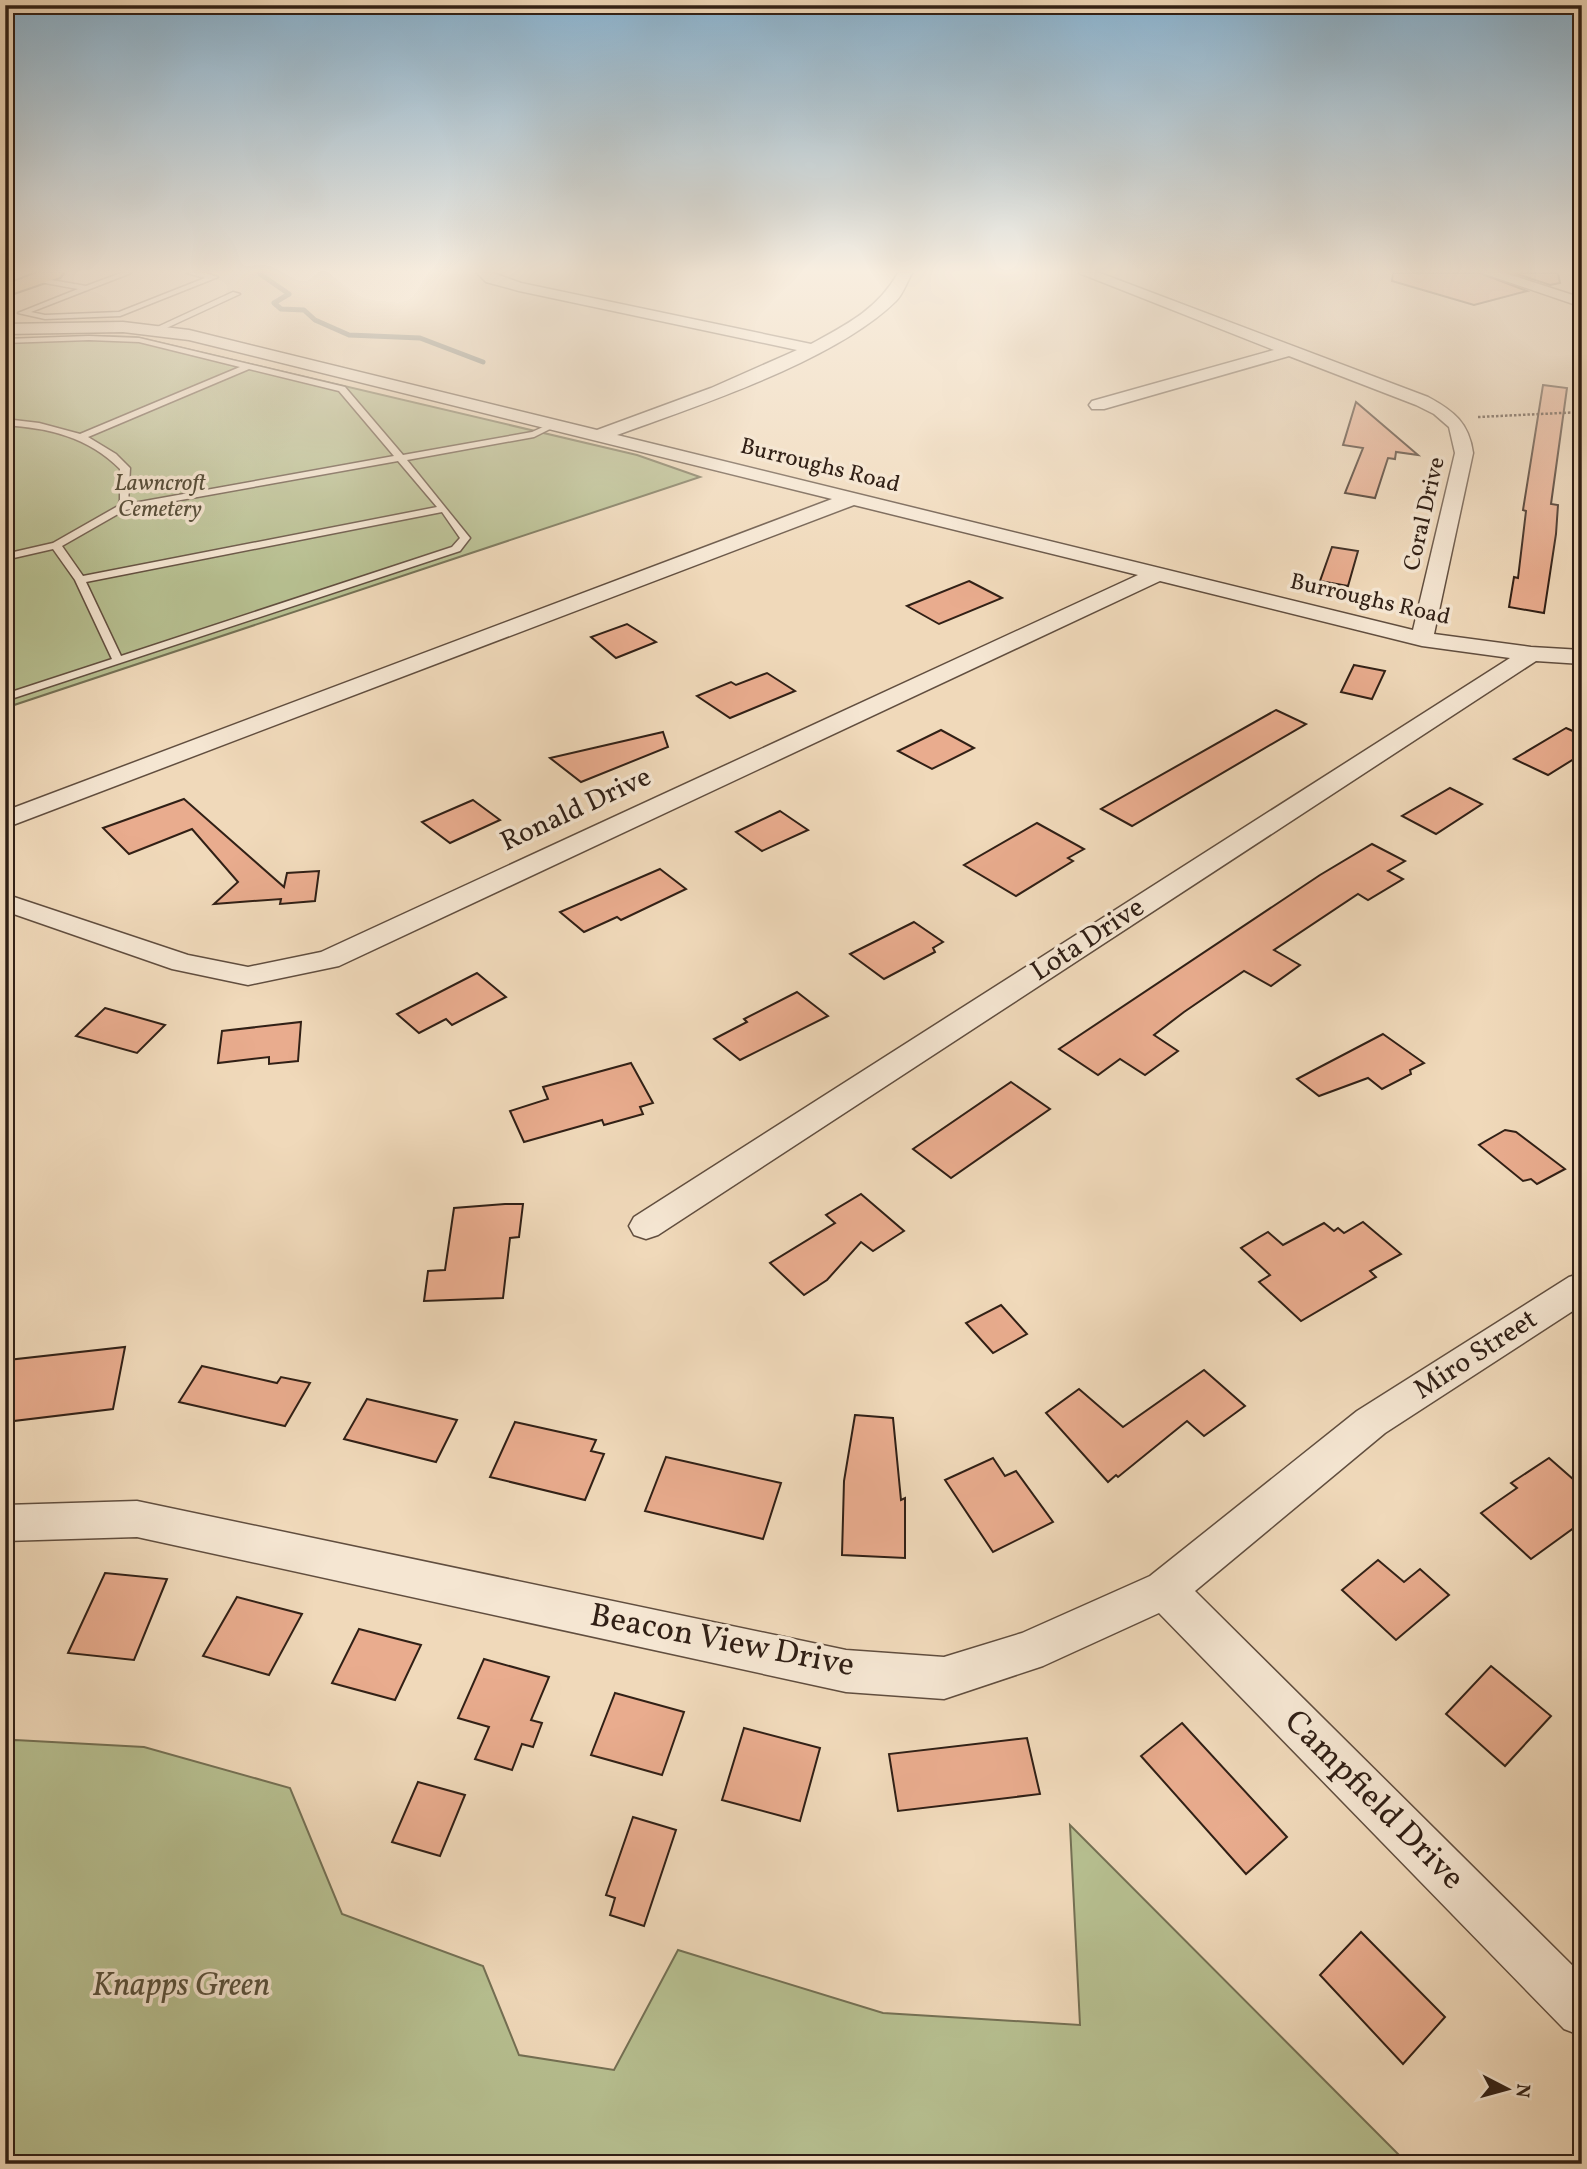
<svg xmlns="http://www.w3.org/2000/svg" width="1587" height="2169" font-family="Vollkorn,serif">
<rect width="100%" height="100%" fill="#f0d9ba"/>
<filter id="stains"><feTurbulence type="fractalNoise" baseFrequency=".00286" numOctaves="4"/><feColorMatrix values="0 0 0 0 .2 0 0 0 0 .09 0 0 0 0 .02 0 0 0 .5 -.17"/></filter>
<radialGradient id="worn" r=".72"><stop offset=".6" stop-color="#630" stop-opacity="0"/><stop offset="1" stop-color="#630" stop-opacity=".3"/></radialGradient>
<g fill="#b7c091" stroke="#747054" stroke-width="2">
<path d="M100,336L136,337L637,455L700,477L5,708V339Z"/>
<path d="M15,1740L144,1747L290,1788L342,1914L483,1966L519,2055L614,2070L678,1950L883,2013L1080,2025L1070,1825L1408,2164H5V1743Z"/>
</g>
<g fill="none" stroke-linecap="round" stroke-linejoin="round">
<path stroke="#727b78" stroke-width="5" d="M260,274L289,294L274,303L281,309L304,310L315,320L349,335L420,338L483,362"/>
</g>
<g fill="#e9ac8e" stroke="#312016" stroke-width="2">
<path d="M1393,273H1480L1527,291L1474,305L1392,281Z"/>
<path d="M1514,273H1558L1560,283L1550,285Z"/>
<path d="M1543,385L1567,388L1551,504L1558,505L1556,534L1544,613L1509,607L1514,577L1518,578L1526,511L1523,510Z"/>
<path d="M1356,402L1418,455L1396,452L1395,459L1388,458L1375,498L1345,493L1363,448L1343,445Z"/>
<path d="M1332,547L1358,551L1348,586L1320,581Z"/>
<path d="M969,581L1002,598L939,624L907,606Z"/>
<path d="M627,624L656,642L616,658L591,637Z"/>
<path d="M1354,665L1385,671L1372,699L1341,692Z"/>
<path d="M767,673L795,691L730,718L697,696L731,682L736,685Z"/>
<path d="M1276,710L1306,724L1132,826L1101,809Z"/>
<path d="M1566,728L1582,735V754L1548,775L1514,759Z"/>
<path d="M941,730L974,748L932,769L898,751Z"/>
<path d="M663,732L668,747L581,782L550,758Z"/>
<path d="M1450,788L1482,804L1436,834L1402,816Z"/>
<path d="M184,799L284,887L287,873L319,871L315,901L280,904L281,899L214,904L238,882L192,829L129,854L103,828Z"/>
<path d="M473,800L500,820L450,843L422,822Z"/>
<path d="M780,811L808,830L762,851L736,832Z"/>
<path d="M1037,823L1084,849L1068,858L1073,861L1016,896L964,865Z"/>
<path d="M1372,844L1405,861L1388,871L1403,879L1368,900L1358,894L1274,950L1300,965L1271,986L1244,971L1184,1012L1154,1035L1178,1051L1145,1075L1120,1059L1098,1075L1059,1049L1320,875Z"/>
<path d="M660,869L686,889L621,920L617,917L584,932L560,912Z"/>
<path d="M914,922L943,942L933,948L935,952L884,979L850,954Z"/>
<path d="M477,973L506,997L452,1025L446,1019L419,1033L397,1014Z"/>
<path d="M797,992L828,1016L740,1060L714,1039L747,1022L744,1019Z"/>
<path d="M105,1008L165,1025L137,1053L76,1036Z"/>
<path d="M301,1022L298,1061L269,1064V1057L218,1063L222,1031Z"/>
<path d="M1383,1034L1424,1063L1410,1070L1411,1074L1382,1089L1368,1078L1319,1096L1297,1079Z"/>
<path d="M631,1063L653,1103L640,1107L643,1114L604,1125L602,1120L524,1142L510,1111L548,1099L543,1087Z"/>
<path d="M1011,1082L1050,1109L951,1178L913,1149Z"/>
<path d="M1505,1130L1516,1132L1565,1169L1537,1184L1531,1179L1523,1181L1479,1145Z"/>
<path d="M861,1194L904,1231L873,1251L861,1242L827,1280L804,1295L770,1263L835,1223L826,1215Z"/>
<path d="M505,1204H523L519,1237L510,1238L503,1298L424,1301L428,1271L445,1270L454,1208Z"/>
<path d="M1363,1222L1401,1254L1370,1271L1376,1277L1301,1321L1259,1282L1270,1275L1241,1248L1268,1232L1283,1245L1324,1223L1334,1231L1338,1228L1344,1233Z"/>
<path d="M1001,1305L1027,1334L993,1353L966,1323Z"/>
<path d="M125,1347L113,1409L5,1422V1372L8,1360Z"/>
<path d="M202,1366L277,1383L281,1377L310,1383L285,1426L179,1402Z"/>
<path d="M1204,1370L1245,1406L1204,1436L1187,1421L1118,1477L1116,1475L1108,1482L1046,1413L1079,1389L1123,1427Z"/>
<path d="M367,1399L457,1420L436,1462L344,1439Z"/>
<path d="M855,1415L893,1418L901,1500L905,1498V1558L842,1555L844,1481Z"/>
<path d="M515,1422L596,1440L591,1451L604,1454L585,1500L490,1477Z"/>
<path d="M666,1457L781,1483L763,1539L645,1511Z"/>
<path d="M993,1458L1005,1476L1016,1471L1053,1522L993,1552L945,1480Z"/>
<path d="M1549,1458L1582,1487V1522L1531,1559L1481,1513L1517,1488L1511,1483Z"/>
<path d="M1378,1560L1404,1582L1420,1569L1449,1595L1396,1640L1342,1590Z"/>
<path d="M105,1573L167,1579L134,1660L68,1653Z"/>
<path d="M237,1597L302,1614L269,1675L203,1656Z"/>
<path d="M359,1629L421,1645L395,1700L332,1683Z"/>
<path d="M484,1659L549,1677L531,1720L542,1723L533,1747L522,1744L512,1770L475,1759L489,1727L458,1718Z"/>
<path d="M1491,1666L1551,1716L1505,1766L1446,1714Z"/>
<path d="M615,1693L684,1712L662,1775L591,1755Z"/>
<path d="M1182,1723L1287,1837L1246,1874L1141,1756Z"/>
<path d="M744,1728L820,1748L800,1821L722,1800Z"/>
<path d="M1027,1738L1040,1794L898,1811L889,1754Z"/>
<path d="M418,1782L465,1795L440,1856L392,1842Z"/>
<path d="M633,1817L676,1830L644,1926L610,1915L615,1898L606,1895Z"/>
<path d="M1361,1932L1445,2017L1403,2064L1320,1975Z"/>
</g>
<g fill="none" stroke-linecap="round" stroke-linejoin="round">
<g stroke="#614e3f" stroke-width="3">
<g id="lane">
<path d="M121,273H131L31,312L45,315L119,312L205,278L187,273H205L218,277L120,316L45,319L18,313L78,289L34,281V277L86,286Z"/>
<path d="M233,292L240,294L160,331L153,329Z"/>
<path d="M89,336L139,338L345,387L403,455L532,432L554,422L558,425L534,437L407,460L470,538L460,551L5,701V694L112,659L75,580L53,549L5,560V554L53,543L118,506L120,500V469C88,437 49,428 5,425V419L39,423L80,434L240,367L139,342L89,340L5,343V339ZM249,369L339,391L394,456L128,504L130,468L116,454L88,437ZM398,461L437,507L83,576L62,546L125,510ZM442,512L460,538L452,547L121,656L86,582Z"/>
</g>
</g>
<g stroke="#614e3f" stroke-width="3">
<g id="street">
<path d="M477,273H493L521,283L811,344C846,325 878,309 898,273H912C907,282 903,294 896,301C835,361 699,405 617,435L1413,630L1455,453L1449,427L1434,414L1416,405L1289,356L1104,409H1092L1089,405L1092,401L1274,350L1079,273H1100L1428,397C1454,411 1469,423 1473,453L1434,634L1531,647L1582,650V664L1536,661L658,1235L646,1239L634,1235L629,1226L634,1217L1510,658L1422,646L1160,581L339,966L248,985L172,969L5,911V894L188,955L248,967L321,952L1138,575L854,505L5,828V811L832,499L189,340L123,332L5,334V324L123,322L189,330L597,430L711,388L797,350L519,291L486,282Z"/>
<path d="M1482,273H1505L1582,298V307Z"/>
<path d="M1582,1273V1305L1385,1433L1195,1591L1582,1975V2036L1564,2029L1159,1613L1043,1666L944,1699L846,1692L137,1537L5,1541V1505L137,1501L846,1650L944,1657L1022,1633L1150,1576L1357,1411L1569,1277Z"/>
</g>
</g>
<g stroke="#312016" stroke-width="4">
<path id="primary" d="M37,273H63L60,277L5,296V285Z"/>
</g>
<path stroke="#312016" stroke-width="2.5" stroke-dasharray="2.5 2" stroke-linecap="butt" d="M1478,417L1582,412"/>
<use href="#lane" fill="#f5e6d2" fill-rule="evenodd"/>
<use href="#street" fill="#f5e6d2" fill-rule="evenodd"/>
<use href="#primary" fill="#e8bc7d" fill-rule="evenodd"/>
</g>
<linearGradient id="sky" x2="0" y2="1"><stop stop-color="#8ab6d5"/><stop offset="0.47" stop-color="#f8eee0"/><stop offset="1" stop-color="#f8eee0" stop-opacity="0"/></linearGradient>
<rect width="1587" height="577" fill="url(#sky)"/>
<g text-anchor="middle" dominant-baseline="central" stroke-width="7" stroke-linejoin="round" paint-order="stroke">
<g font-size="23" fill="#312016" stroke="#f5e6d2">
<text transform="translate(820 466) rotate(14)">Burroughs Road</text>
<text transform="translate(1425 514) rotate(-77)">Coral Drive</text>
<text transform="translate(1370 600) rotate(13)">Burroughs Road</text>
</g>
<g font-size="23" font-style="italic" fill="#59503b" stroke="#f5e6d2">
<text x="160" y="484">Lawncroft<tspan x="160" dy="26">Cemetery</tspan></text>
</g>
<g font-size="28" fill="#312016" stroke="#f5e6d2">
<text transform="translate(576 810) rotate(-25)">Ronald Drive</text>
<text transform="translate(1088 940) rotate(-33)">Lota Drive</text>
<text transform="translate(1476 1355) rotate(-33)">Miro Street</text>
</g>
<g font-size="33" fill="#312016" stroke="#f5e6d2">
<text transform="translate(722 1642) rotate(11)">Beacon View Drive</text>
<text transform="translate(1373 1801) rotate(45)">Campfield Drive</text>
</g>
<g font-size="33" font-style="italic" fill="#59503b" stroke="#f5e6d2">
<text x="181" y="1987">Knapps Green</text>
</g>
</g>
<rect width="1587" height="2169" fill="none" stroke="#f0d9ba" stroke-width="28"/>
<rect x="7" y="7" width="1573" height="2155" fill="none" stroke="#312016" stroke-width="3.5"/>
<rect x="14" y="14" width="1559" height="2141" fill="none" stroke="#312016" stroke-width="2"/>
<g transform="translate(1507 2089) rotate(96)" stroke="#f5e6d2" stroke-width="5" paint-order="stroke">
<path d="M0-5L12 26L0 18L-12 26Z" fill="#312016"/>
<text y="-10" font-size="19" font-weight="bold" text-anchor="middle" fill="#312016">N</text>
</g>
<rect width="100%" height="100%" filter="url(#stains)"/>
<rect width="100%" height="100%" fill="url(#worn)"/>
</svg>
